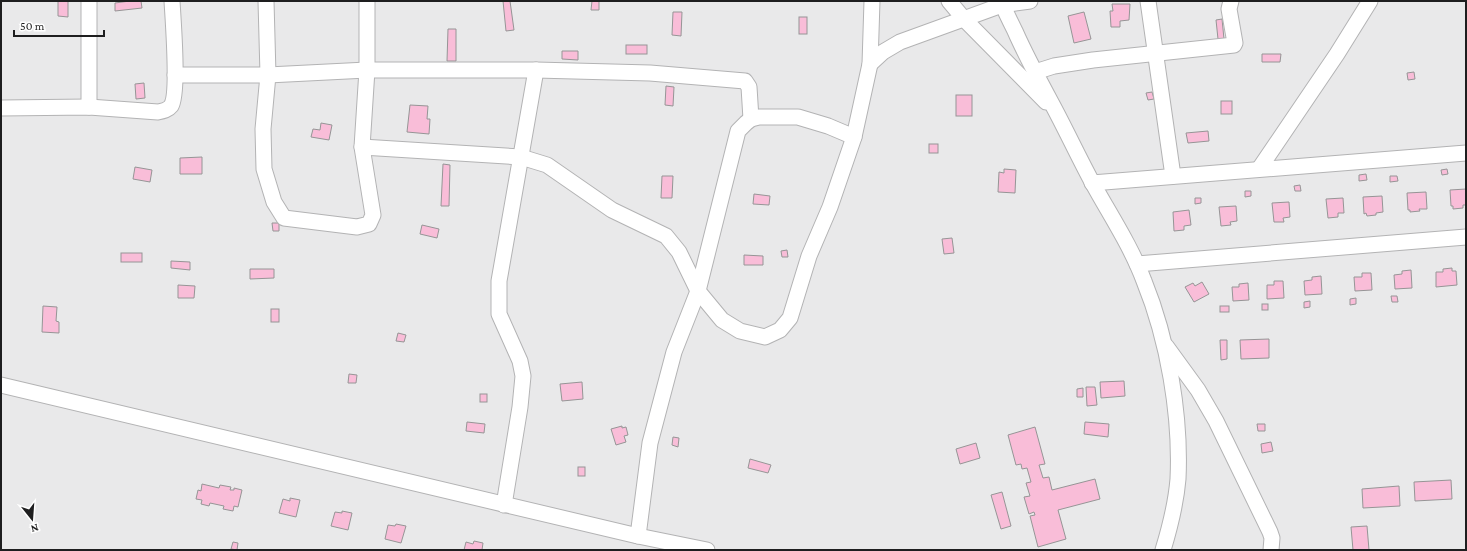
<svg xmlns="http://www.w3.org/2000/svg" width="1467" height="551" font-family="'Crimson Pro',serif">
<rect width="100%" height="100%" fill="#e9e9ea"/>
<g fill="#f9bdd8" stroke="#969596">
<path d="M58,1H68V17L58,16Z"/>
<path d="M130,1H141L142,8L115,11V3Z"/>
<path d="M503,1H510L514,30L506,31Z"/>
<path d="M592,1H599V10H591Z"/>
<path d="M1112,4H1130L1129,20L1120,21V27H1111L1110,11H1113Z"/>
<path d="M673,12H682L681,36L672,35Z"/>
<path d="M1084,12L1091,39L1074,43L1068,16Z"/>
<rect x="799" y="17" width="8" height="17"/>
<path d="M1222,19L1224,39H1218L1216,20Z"/>
<path d="M448,29H456V61H447Z"/>
<rect x="626" y="45" width="21" height="9"/>
<path d="M562,51H578V60L562,59Z"/>
<path d="M1262,54H1281L1280,62H1262Z"/>
<path d="M1414,72L1415,79L1408,80L1407,73Z"/>
<path d="M144,83L145,98L136,99L135,84Z"/>
<path d="M666,86L674,87L673,106L665,105Z"/>
<path d="M1152,92L1154,99L1148,100L1146,93Z"/>
<rect x="956" y="95" width="16" height="21"/>
<rect x="1221" y="101" width="11" height="13"/>
<path d="M410,105L428,106L427,119H430L429,134L407,132Z"/>
<path d="M321,123L332,125L329,140L311,137L313,129L320,130Z"/>
<path d="M1208,131L1209,141L1188,143L1186,133Z"/>
<rect x="929" y="144" width="9" height="9"/>
<path d="M202,157V174H180V158Z"/>
<path d="M443,164L450,165L449,206H441Z"/>
<path d="M135,167L152,170L150,182L133,179Z"/>
<path d="M1004,169L1016,170L1015,193L998,192L999,172L1004,173Z"/>
<path d="M1447,169L1448,174L1442,175L1441,170Z"/>
<path d="M1366,174L1367,180L1359,181V175Z"/>
<path d="M662,176H673L672,198H661Z"/>
<path d="M1390,176H1397L1398,181L1390,182Z"/>
<path d="M1300,185L1301,191H1295L1294,186Z"/>
<path d="M1466,189V205H1463V208L1453,209V206H1451L1450,190Z"/>
<path d="M1245,191H1251V196L1245,197Z"/>
<path d="M1426,192L1427,209H1419L1420,211L1410,212V210H1408L1407,193Z"/>
<path d="M754,194L770,196L769,205L753,204Z"/>
<path d="M1382,196L1383,212L1376,213V215L1367,216L1366,213L1364,214L1363,197Z"/>
<path d="M1195,198H1201V203L1195,204Z"/>
<path d="M1343,198L1344,213H1338V217L1328,218L1326,199Z"/>
<path d="M1289,202L1290,217L1283,218L1284,222H1274L1272,203Z"/>
<path d="M1236,206L1237,221L1230,222L1231,225L1221,226L1219,207Z"/>
<path d="M1189,210L1191,225L1184,226V230L1174,231L1173,212Z"/>
<path d="M272,223H279V231H273Z"/>
<path d="M422,225L439,229L437,238L420,234Z"/>
<path d="M952,238L954,253L944,254L942,239Z"/>
<path d="M787,250L788,257H782L781,251Z"/>
<rect x="121" y="253" width="21" height="9"/>
<path d="M744,255L763,256V265H744Z"/>
<path d="M171,261L190,262V270L171,268Z"/>
<path d="M1452,268V271H1456L1457,285L1436,287V272H1443V269Z"/>
<path d="M250,269H274V278L250,279Z"/>
<path d="M1411,270L1412,288L1395,289L1394,275L1402,274V271Z"/>
<path d="M1362,273H1371L1372,290L1355,291L1354,277H1362Z"/>
<path d="M1321,276L1322,294L1305,295L1304,281L1312,280V277Z"/>
<path d="M1274,281H1283L1284,298L1267,299V285H1274Z"/>
<path d="M1202,282L1209,294L1194,302L1185,287L1193,283L1195,286Z"/>
<path d="M1248,283L1249,300L1233,301L1232,287H1239V284Z"/>
<path d="M178,285L195,286L194,298H178Z"/>
<path d="M1391,296H1397L1398,302H1392Z"/>
<path d="M1356,298V304L1350,305V299Z"/>
<path d="M1310,301V307L1304,308V302Z"/>
<rect x="1262" y="304" width="6" height="6"/>
<path d="M43,306L57,307L56,321L59,322V333L42,332Z"/>
<rect x="1220" y="306" width="9" height="6"/>
<rect x="271" y="309" width="8" height="13"/>
<path d="M398,333L406,335L404,342L396,341Z"/>
<path d="M1269,339V358L1241,359L1240,340Z"/>
<path d="M1220,340H1227V359L1221,360Z"/>
<path d="M349,374L357,375L356,383H348Z"/>
<path d="M1124,381L1125,396L1101,398L1100,382Z"/>
<path d="M582,382L583,399L562,401L560,384Z"/>
<path d="M1086,387H1095L1097,405L1087,406Z"/>
<path d="M1083,388V397H1077V389Z"/>
<rect x="480" y="394" width="7" height="8"/>
<path d="M467,422L485,424L484,433L466,431Z"/>
<path d="M1085,422L1109,424L1108,437L1084,434Z"/>
<path d="M1257,424H1265V431H1258Z"/>
<path d="M622,426V428L626,427L628,435L624,436L626,442L616,445L611,429Z"/>
<path d="M1035,427L1045,464L1039,465L1043,478L1049,477L1052,490L1095,479L1100,499L1058,510L1066,539L1038,547L1030,516L1035,515L1034,512L1029,514L1024,497L1030,496L1026,483L1031,482L1027,468L1022,469L1021,464L1016,465L1008,435Z"/>
<path d="M673,437L679,438L678,447L672,445Z"/>
<path d="M1271,442L1273,451L1262,453L1261,444Z"/>
<path d="M976,443L980,458L960,464L956,449Z"/>
<path d="M750,459L771,465L768,473L748,468Z"/>
<rect x="578" y="467" width="7" height="9"/>
<path d="M1451,480L1452,499L1415,501L1414,482Z"/>
<path d="M202,484L219,488L220,485L231,487L230,490H234V488L242,490L238,507L234,506L233,511L223,509L224,506L210,503L209,506L201,504L202,500L196,499L198,490L201,491Z"/>
<path d="M1399,486L1400,506L1363,508L1362,489Z"/>
<path d="M1002,492L1011,526L1001,529L991,495Z"/>
<path d="M290,498L300,500L296,517L279,513L283,499L290,501Z"/>
<path d="M342,511L352,513L348,530L331,526L335,512L342,513Z"/>
<path d="M396,524L406,526L401,543L385,539L388,525L395,526Z"/>
<path d="M1367,526L1369,550H1353L1351,527Z"/>
<path d="M474,541L483,543L482,550H464L466,542L473,544Z"/>
<path d="M233,542L238,543L237,550L231,549Z"/>
</g>
<g fill="none" stroke-linecap="round" stroke-linejoin="round">
<g stroke="#b3b3b4" stroke-width="17">
<g id="minor">
<path d="M89,1V107"/>
<path d="M266,1L268,75L263,129L264,169L274,202L284,218L357,227L369,224L373,215L362,147L367,70V1"/>
<path d="M949,1L964,19L1046,102"/>
<path d="M1001,1C1005,11 1010,21 1015,31C1026,56 1039,80 1052,104C1066,130 1078,156 1092,182C1110,215 1131,246 1144,281C1168,340 1181,415 1178,479C1176,503 1170,527 1163,550"/>
<path d="M1148,1L1173,176"/>
<path d="M870,64L883,52L900,42L1002,5L1030,1"/>
<path d="M1035,72L1054,66L1093,60L1234,45L1235,43L1229,9L1231,1"/>
<path d="M175,75H268L367,70H536L650,73L745,81L749,87L751,119"/>
<path d="M1,108L89,107L158,112C163,111 168,110 171,106C179,94 173,19 172,1"/>
<path d="M362,147L521,157L547,165L612,210L666,236L679,252L698,291L722,320L740,331L765,337L780,330L790,318L809,256L830,207L854,137L870,64L872,1"/>
<path d="M1259,169L1337,54L1370,1"/>
<path d="M1092,183L1466,153"/>
<path d="M1137,264L1466,237"/>
<path d="M1166,346L1198,390L1216,421L1270,532L1272,538L1271,550"/>
<path d="M1,385L638,536L707,550"/>
<path d="M504,505L520,407L523,376L520,361L499,314V281L536,70"/>
<path d="M638,536L650,443L674,352L698,291L738,131L746,123L751,119L759,117H798L828,126L854,137"/>
</g>
</g>
<use href="#minor" stroke="#fff" stroke-width="15"/>
</g>
<rect width="1467" height="551" fill="none" stroke="#1e1e1f" stroke-width="4"/>
<g transform="translate(32 519) rotate(163)" stroke="#ffffff" stroke-width="3" paint-order="stroke">
<path d="M0-3L7 15L0 10L-7 15Z" fill="#1e1e1f"/>
<text y="-6" font-size="11" font-weight="bold" text-anchor="middle" fill="#1e1e1f">N</text>
</g>
<path d="M14 30v6h90v-6" fill="none" stroke="#1e1e1f" stroke-width="2"/>
<text x="20" y="30" font-size="12" fill="#1e1e1f" stroke="#ffffff" stroke-width="3" paint-order="stroke">50 m</text>
</svg>
